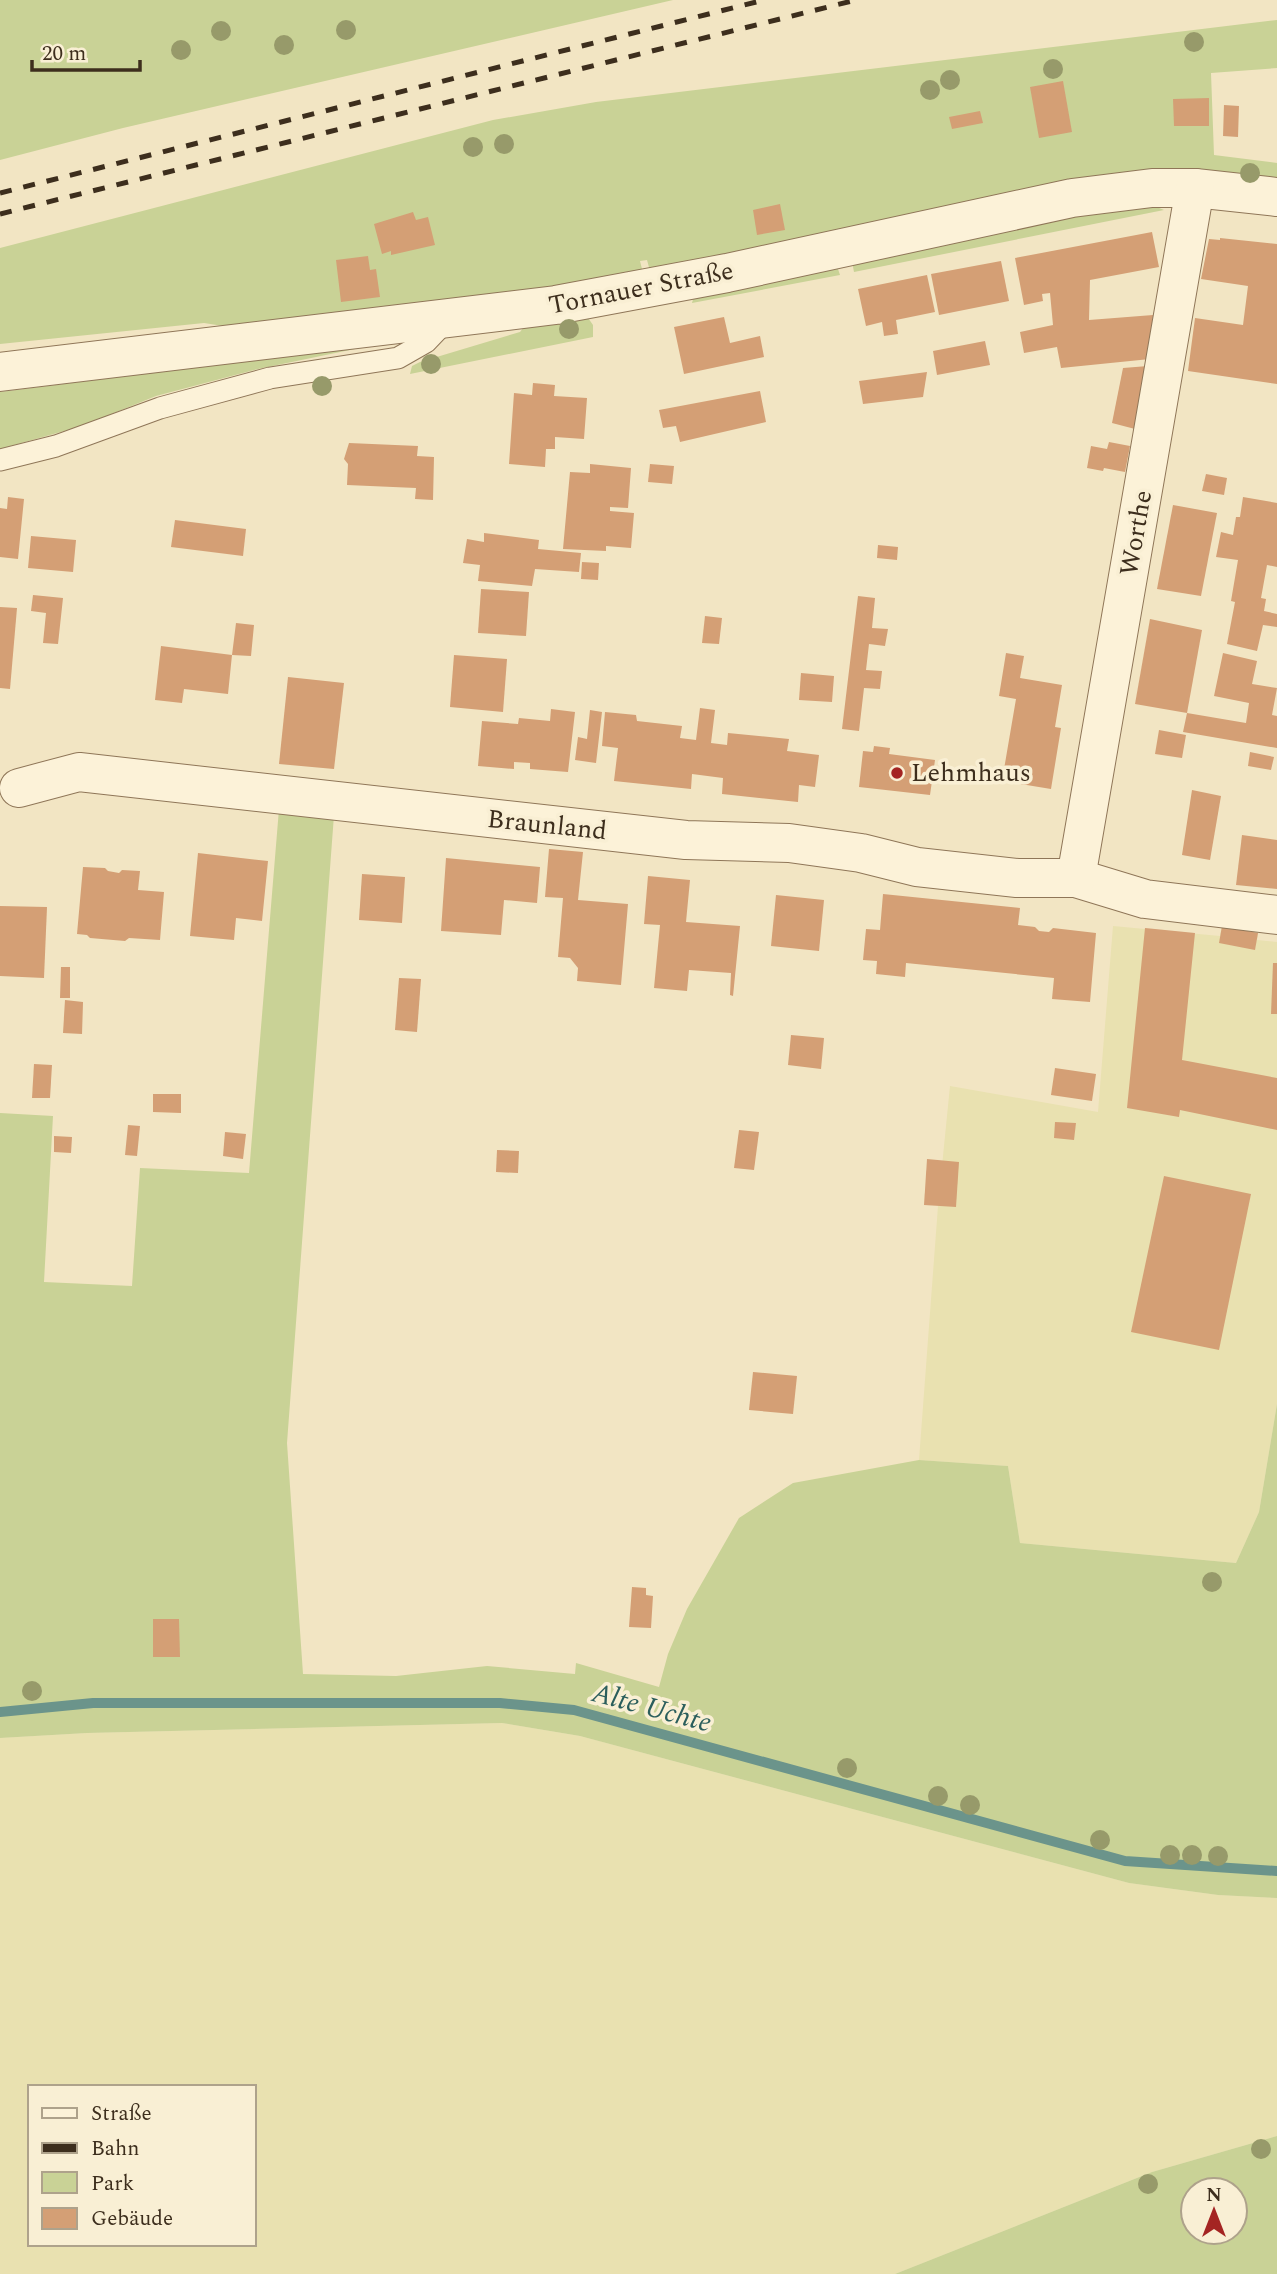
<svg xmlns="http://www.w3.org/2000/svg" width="1277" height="2274" font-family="Spectral,serif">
<rect width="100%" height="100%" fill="#f2e5c3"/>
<g fill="#e9e1b0" fill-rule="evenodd">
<path d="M1113,926L1220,936L1222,926L1258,933L1257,940L1277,942V1404L1259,1512L1236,1563L1020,1543L1008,1466L919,1460L938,1206L950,1086L1098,1112Z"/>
<path d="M502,1723L580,1736L1129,1883L1218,1895L1277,1898V2136L1152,2172L895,2274H0V1738L87,1733ZM30,2087H254V2244H30Z"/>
</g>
<g fill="#c9d296" fill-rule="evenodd">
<path d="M0,0H673L123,128L0,160Z"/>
<path d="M1277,20V68L1211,73L1214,155L1277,163V185L650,271L647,260L640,261L643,273C503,295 364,312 223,326L204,323L0,344V248L493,120L596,102Z"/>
<path d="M1131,203L1152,205L1164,210L854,272L852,261Z"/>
<path d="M836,263L840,275L692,303L695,292Z"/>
<path d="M586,315L593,325V337L410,374L412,366L420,362L520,332L526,324Z"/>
<path d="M374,345L258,369L156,396L82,426L0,449V392Z"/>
<path d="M279,809L334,815L287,1443L303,1674L396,1676L487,1666L575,1674L576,1663L659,1687L668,1654L687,1609L739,1518L793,1483L919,1460L1008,1466L1020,1543L1236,1563L1259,1512L1277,1404V1898L1218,1895L1129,1883L580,1736L502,1723L87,1733L0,1738V1113L53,1116L44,1282L132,1286L140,1168L249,1173Z"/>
<path d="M1277,2136V2274H895L1152,2172ZM1193,2190H1235V2232H1193Z"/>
</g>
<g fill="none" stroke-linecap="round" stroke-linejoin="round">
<path stroke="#6b948b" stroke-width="10" d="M0,1712L93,1703H500L574,1710L1125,1861L1277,1871"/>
</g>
<g fill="#d49f75">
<path d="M1063,81L1072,132L1039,138L1030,87Z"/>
<path d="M1209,98V126H1174L1173,99Z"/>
<path d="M1224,105L1239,106L1238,137L1223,136Z"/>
<path d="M980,111L983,123L952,129L949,117Z"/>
<path d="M780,204L785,230L757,235L753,210Z"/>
<path d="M413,212L416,220L428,217L435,245L391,255V251L382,254L374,224Z"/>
<path d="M1152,232L1159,267L1090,280L1089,320L1153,315L1150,359L1061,368L1057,347L1024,353L1020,332L1053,325L1050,293L1042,294L1043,301L1024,305L1015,258Z"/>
<path d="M1220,238L1277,244V384L1188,371L1195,318L1243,325L1248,286L1201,279L1209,239L1220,240Z"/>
<path d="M368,256L370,270L376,269L380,297L341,302L336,260Z"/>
<path d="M1001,261L1009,301L939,315L931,274Z"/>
<path d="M927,275L935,312L896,320L898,334L884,336L882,322L866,326L858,289Z"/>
<path d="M724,317L730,343L760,336L764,357L684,374L674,327Z"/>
<path d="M985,341L990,365L937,375L933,351Z"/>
<path d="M1148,366L1135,429L1112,423L1123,368Z"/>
<path d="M927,372L923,397L863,404L859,381Z"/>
<path d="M533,383L555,385L554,396L587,398L584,439L555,437V449H546L545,467L509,464L514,393L532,395Z"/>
<path d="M760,391L766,422L680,442L676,426L663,428L659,410Z"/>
<path d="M1109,442L1130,446L1125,472L1104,468L1103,471L1087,468L1091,446L1107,449Z"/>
<path d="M349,443L418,446L417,456L434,457L433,500L415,499L416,488L347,485L348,464L344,459Z"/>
<path d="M590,464L631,468L628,508L610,507V511L634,513L631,548L606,546V551L563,549L570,472L590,473Z"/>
<path d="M650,464L674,466L672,484L648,482Z"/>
<path d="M1206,474L1227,478L1224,495L1202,491Z"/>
<path d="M8,497L24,499L18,559L0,557V508L7,509Z"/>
<path d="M1243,497L1277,503V567L1267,565L1261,598L1266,599L1264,611L1277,614V627L1263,625L1257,651L1227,644L1235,602L1231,601L1238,560L1216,557L1221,532L1233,535L1236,517H1240Z"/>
<path d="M1173,505L1217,513L1201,596L1157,589Z"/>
<path d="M175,520L246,529L243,556L171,547Z"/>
<path d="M484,533L539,540L538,549L581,553L579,572L535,569L532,586L478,581L480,565L463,563L467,539L484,542Z"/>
<path d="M31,536L76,540L73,572L28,568Z"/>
<path d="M878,545L898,547L897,560L877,558Z"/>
<path d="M582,562L599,563L598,580L581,579Z"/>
<path d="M481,589L529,592L526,636L478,633Z"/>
<path d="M33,595L63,598L58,644L43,643L46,613L31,611Z"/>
<path d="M858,596L875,598L872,628L888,629L885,646L869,644L866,670L882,671L880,689L864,688L859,731L842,729Z"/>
<path d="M0,607L17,608L10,689L0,688Z"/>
<path d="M705,616L722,618L719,644L702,643Z"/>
<path d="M1150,619L1202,630L1187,713L1135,704Z"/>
<path d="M236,623L254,625L251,656L232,655L228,694L184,689L182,703L155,700L161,646L232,655Z"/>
<path d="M1006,653L1024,656L1020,678L1062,685L1055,727L1061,728L1051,789L1002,781L1016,699L999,696Z"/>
<path d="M1223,653L1257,661L1252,684L1277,688L1272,715L1277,716V748L1183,732L1187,713L1246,723L1249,703L1214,696Z"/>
<path d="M454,655L507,659L503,712L450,707Z"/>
<path d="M801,673L834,676L832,702L799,700Z"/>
<path d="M288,677L344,683L334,769L279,764Z"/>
<path d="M700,708L715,710L711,743L727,745L728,733L789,739L787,751L819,755L815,787L799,785L798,802L722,794L723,778L692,774L691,789L614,781L618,748L602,746L605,712L636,715L637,721L682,726L680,738L696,740Z"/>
<path d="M551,709L575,712L568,772L530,769V763L514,762V769L478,766L482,721L518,724L519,718L550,721Z"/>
<path d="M590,710L602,712L596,763L575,760L578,737L587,739Z"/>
<path d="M1159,730L1186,735L1182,758L1155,754Z"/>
<path d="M874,746L890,748L889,754L935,760L930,795L859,787L863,751L873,752Z"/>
<path d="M1250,752L1274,757L1271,770L1248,766Z"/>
<path d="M1192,790L1221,796L1210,860L1182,855Z"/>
<path d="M1242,835L1277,840V889L1236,885Z"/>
<path d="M549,849L583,852L578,900L628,904L621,985L577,981L578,968L570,958L558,957L563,898L545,897Z"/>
<path d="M198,853L268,861L262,921L236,918L234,940L190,936Z"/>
<path d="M446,858L540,867L537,903L504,900L501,935L441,931Z"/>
<path d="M83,867L105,868L108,871L119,873L122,870L140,871L138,890L164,892L160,940L129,938L125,941L90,938L87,935L77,934Z"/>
<path d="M362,874L405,877L402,923L359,920Z"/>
<path d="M648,876L690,880L686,922L740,926L733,996L730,995L731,973L689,970L687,991L654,988L660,925L644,924Z"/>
<path d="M883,894L1020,908L1018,925L1035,927L1039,931L1049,932L1053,928L1096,933L1090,1002L1052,999L1054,978L906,963L905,977L876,974L877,961L863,960L866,929L880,930Z"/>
<path d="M776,895L824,900L819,951L771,946Z"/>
<path d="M0,906L47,907L44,978L0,976Z"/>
<path d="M1222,926L1258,933L1255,950L1219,943Z"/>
<path d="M1145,928L1195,933L1182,1060L1277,1078V1130L1180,1110L1179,1117L1127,1108Z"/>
<path d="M1273,963H1277V1014H1271Z"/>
<path d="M61,967H70V998H60Z"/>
<path d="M399,978L421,979L417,1032L395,1030Z"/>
<path d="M65,1000L83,1002L82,1034L63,1033Z"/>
<path d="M791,1035L824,1038L821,1069L788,1065Z"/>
<path d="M34,1064L52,1065L50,1098H32Z"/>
<path d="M1055,1068L1096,1074L1092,1101L1051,1095Z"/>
<path d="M153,1094H181V1113L153,1112Z"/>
<path d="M1055,1122L1076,1123L1074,1140L1054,1138Z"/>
<path d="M128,1125L140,1126L137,1156L125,1155Z"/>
<path d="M739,1130L759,1132L754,1170L734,1168Z"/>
<path d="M225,1132L246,1134L243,1159L223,1156Z"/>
<path d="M54,1136L72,1137L71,1153L54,1152Z"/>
<path d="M497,1150L519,1151L518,1173L496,1172Z"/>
<path d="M927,1159L959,1162L956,1207L924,1205Z"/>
<path d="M1164,1176L1251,1194L1219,1350L1131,1332Z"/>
<path d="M753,1372L797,1376L793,1414L749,1410Z"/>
<path d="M632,1587L646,1588V1595L653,1596L651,1628L629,1627Z"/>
<path d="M153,1619H179L180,1657H153Z"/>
</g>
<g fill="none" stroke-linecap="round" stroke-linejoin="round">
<g stroke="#8f7658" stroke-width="23">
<path id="service" d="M0,460L56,446L160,408L270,378L398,358L426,342L447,320"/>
</g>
<g stroke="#8f7658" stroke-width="40">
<g id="minor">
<path d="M0,372L556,305L727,273L1072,198L1152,188H1195L1277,197"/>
<path d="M19,788L79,772L686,840L789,843L861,853L917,867L1017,878H1076L1145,899L1277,915"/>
<path d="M1076,878L1195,188"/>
</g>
</g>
<use href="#service" stroke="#fcf2d8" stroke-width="21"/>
<use href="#minor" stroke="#fcf2d8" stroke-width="38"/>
<g stroke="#3d2e1d" stroke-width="5" stroke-dasharray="12 12" stroke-linecap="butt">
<path d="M0,193L764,0"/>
<path d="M0,214L856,0"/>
</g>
</g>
<g fill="#979a6a">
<circle cx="346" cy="30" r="10"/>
<circle cx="221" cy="31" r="10"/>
<circle cx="1194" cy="42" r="10"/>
<circle cx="284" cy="45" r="10"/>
<circle cx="181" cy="50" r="10"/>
<circle cx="1053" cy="69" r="10"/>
<circle cx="950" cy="80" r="10"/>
<circle cx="930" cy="90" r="10"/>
<circle cx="504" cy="144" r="10"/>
<circle cx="473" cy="147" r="10"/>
<circle cx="1250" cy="173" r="10"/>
<circle cx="569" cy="329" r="10"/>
<circle cx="431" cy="364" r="10"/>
<circle cx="322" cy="386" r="10"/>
<circle cx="1212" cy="1582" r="10"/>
<circle cx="32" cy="1691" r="10"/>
<circle cx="847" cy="1768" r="10"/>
<circle cx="938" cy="1796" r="10"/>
<circle cx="970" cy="1805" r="10"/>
<circle cx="1100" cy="1840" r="10"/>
<circle cx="1170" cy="1855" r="10"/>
<circle cx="1192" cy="1855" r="10"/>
<circle cx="1218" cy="1856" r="10"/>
<circle cx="1261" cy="2149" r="10"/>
<circle cx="1148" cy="2184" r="10"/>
</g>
<circle fill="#a42422" stroke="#f9efd4" stroke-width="2.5" cx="897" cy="773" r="7"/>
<g text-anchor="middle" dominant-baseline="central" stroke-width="7" stroke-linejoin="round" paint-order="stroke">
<g font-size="26" fill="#3d2e1d" stroke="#f9efd4">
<text transform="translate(641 288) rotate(-11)">Tornauer Straße</text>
<text transform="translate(1136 533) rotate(-80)">Worthe</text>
<text transform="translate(547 825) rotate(6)">Braunland</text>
</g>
<g font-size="26" fill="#3d2e1d" stroke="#f9efd4" text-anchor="start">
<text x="911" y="773">Lehmhaus</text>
</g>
<g font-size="28" font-style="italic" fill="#2b5e5c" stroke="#f9efd4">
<text transform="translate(652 1708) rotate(15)">Alte Uchte</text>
</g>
</g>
<rect x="28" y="2085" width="228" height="161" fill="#f9efd4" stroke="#aea28b" stroke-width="2"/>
<rect x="42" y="2108" width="35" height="10" fill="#fcf2d8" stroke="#aea28b" stroke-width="2"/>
<text x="91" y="2120" font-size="21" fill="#3d2e1d">Straße</text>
<rect x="42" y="2143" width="35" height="10" fill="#3d2e1d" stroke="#aea28b" stroke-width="2"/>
<text x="91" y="2155" font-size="21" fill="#3d2e1d">Bahn</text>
<rect x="42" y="2172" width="35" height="21" fill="#c9d296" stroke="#aea28b" stroke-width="2"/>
<text x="91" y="2190" font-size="21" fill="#3d2e1d">Park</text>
<rect x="42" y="2208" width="35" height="21" fill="#d49f75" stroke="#aea28b" stroke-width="2"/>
<text x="91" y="2225" font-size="21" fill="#3d2e1d">Gebäude</text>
<g transform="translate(1214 2211)"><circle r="33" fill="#f9efd4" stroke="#aea28b" stroke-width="2"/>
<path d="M0-5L12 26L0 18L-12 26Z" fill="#a42422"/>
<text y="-10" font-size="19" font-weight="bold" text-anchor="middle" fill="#3d2e1d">N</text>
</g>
<path d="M32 60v10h108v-10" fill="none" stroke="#3d2e1d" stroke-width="3.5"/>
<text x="42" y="60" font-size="21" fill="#3d2e1d" stroke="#f9efd4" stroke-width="5" paint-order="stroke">20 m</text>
</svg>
